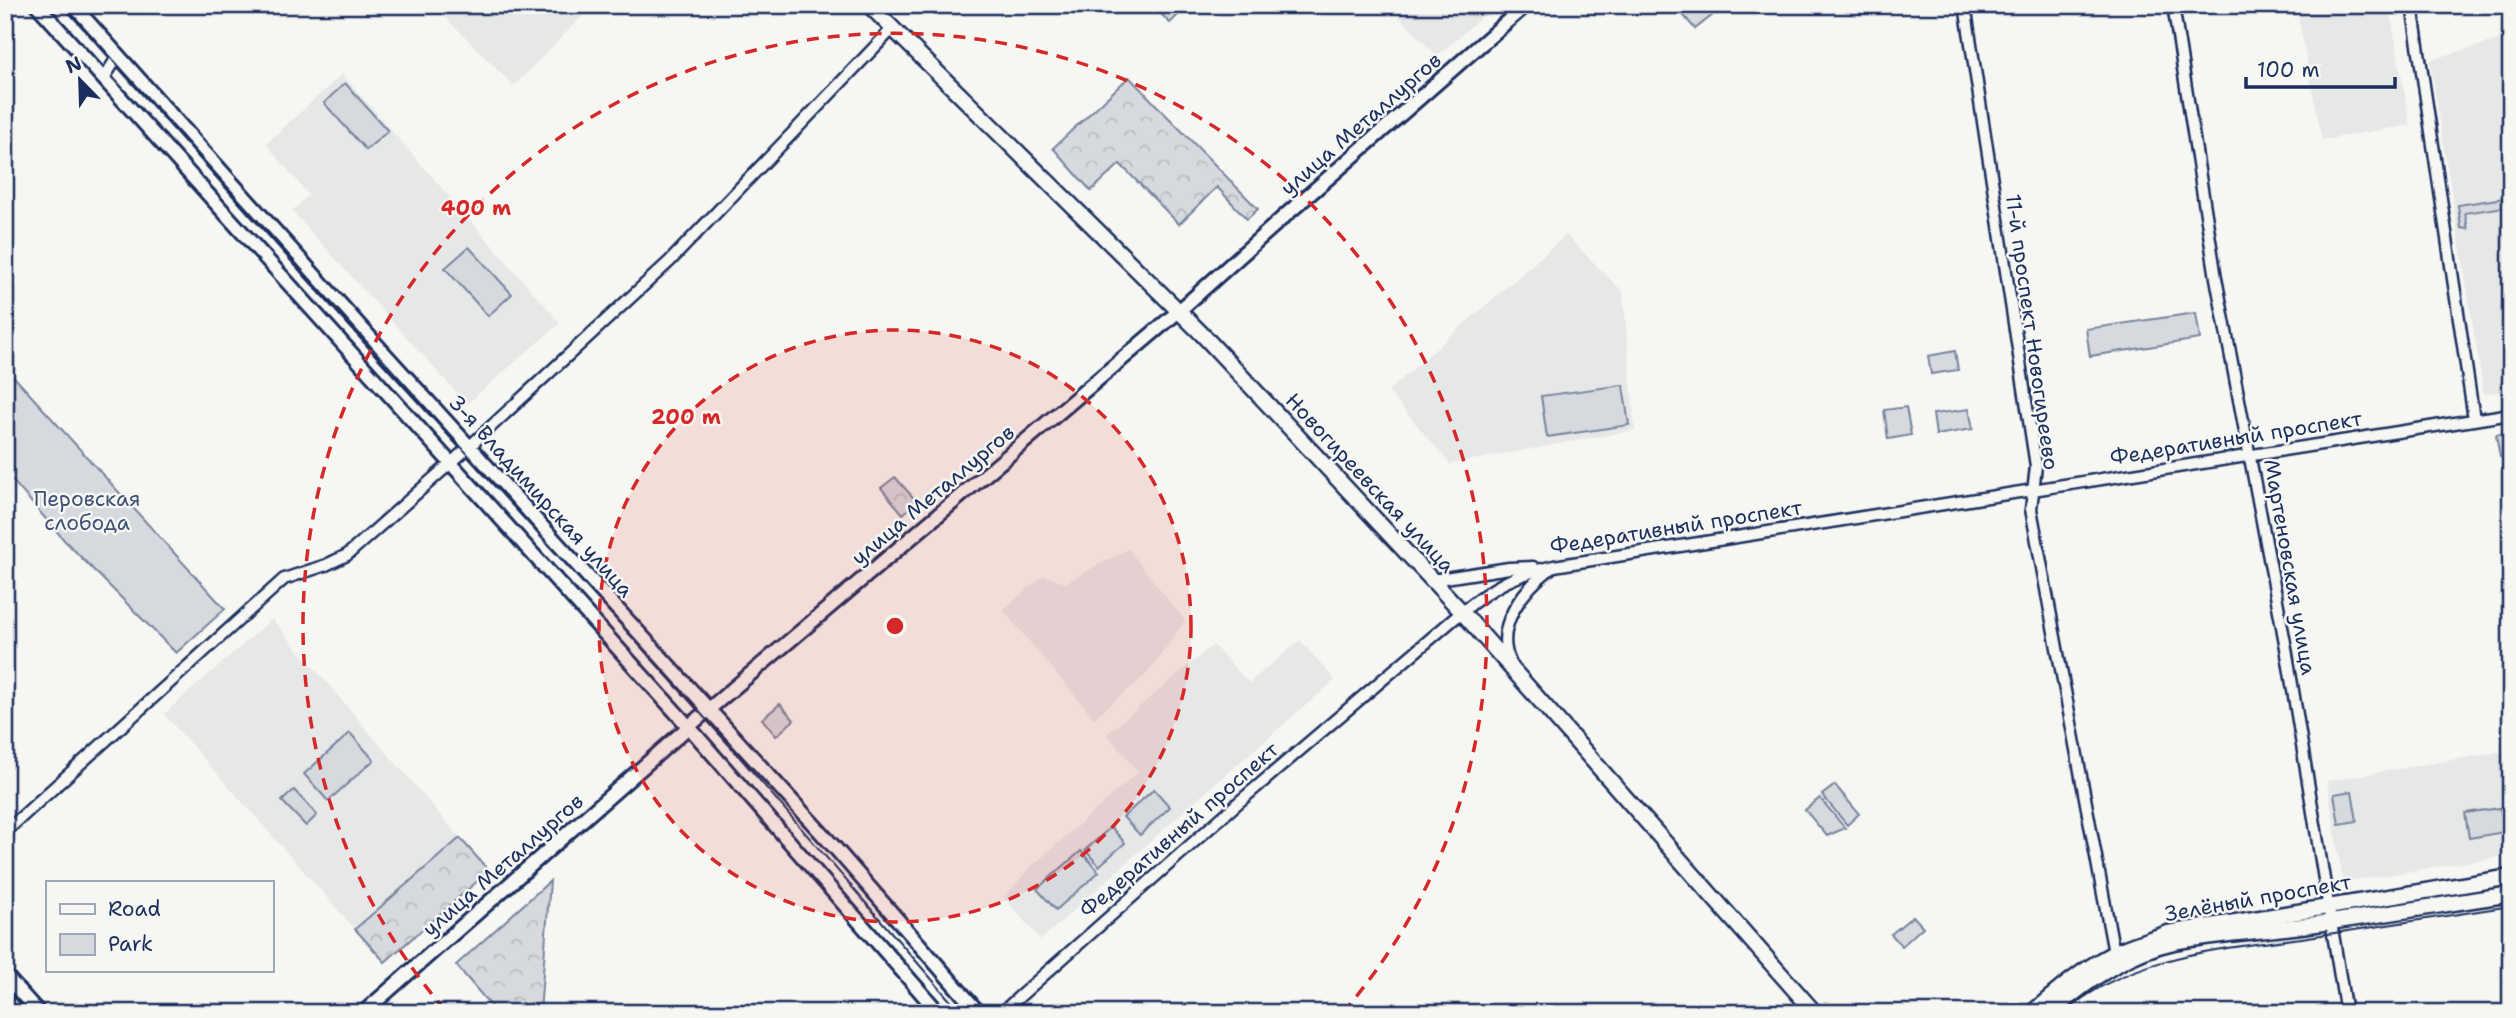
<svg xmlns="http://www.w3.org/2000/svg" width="2516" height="1018" font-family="'Shantell Sans',sans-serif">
<defs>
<pattern id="forest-crowns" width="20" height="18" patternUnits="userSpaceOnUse" patternTransform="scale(1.75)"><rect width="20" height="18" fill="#d6d9dd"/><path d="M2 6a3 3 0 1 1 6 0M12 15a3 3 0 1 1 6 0" fill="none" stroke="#b7bbc0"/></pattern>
</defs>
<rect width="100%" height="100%" fill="#f6f6f2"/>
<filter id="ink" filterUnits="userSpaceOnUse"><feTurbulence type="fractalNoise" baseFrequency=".0143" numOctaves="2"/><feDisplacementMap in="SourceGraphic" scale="14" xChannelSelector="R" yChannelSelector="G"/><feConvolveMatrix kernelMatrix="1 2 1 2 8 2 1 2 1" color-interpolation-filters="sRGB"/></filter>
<g filter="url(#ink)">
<g fill="#e6e7e7">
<path d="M433,5H593L514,86Z"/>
<path d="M1388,5H1495L1437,56Z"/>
<path d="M2322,5H2389L2410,125L2322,140L2297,10Z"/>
<path d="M2511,36V390L2484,394L2430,60Z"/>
<path d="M342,74L560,323L467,404L292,211L309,195L266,144Z"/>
<path d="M1566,235L1623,292L1635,430L1450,464L1388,391Z"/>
<path d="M1128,549L1185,621L1147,674L1094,718L1003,610L1044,575L1065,583Z"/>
<path d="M272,619L460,838L355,929L164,714Z"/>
<path d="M1300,640L1335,680L1195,801L1041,940L1004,898L1029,869L1138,772L1107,734L1213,645L1249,683Z"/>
<path d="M2499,752L2511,761V855L2343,882L2327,781Z"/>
</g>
<g fill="#d6d9dd" stroke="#78849e" stroke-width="2">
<path d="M1152,5H1184L1186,7L1170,23Z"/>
<path d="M345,83L388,131L366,150L324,103Z"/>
<path d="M2511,197V206L2465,213L2468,229L2461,228L2458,205Z"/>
<path d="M469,247L512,294L488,316L445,268Z"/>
<path d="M2196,313L2200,339L2090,356L2086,329Z"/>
<path d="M1955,351L1958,370L1931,374L1928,356Z"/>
<path d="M5,367L225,609L176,653L65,541L5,472Z"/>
<path d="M1623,385L1629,425L1547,437L1541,396Z"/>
<path d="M1906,407L1911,435L1888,439L1884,410Z"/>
<path d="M1969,409L1973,429L1936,435L1933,414Z"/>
<path d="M2511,432V455L2500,457L2496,435Z"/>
<path d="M780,704L794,720L776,736L762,719Z"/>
<path d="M350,733L374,760L328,801L304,774Z"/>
<path d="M1835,785L1859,814L1847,825L1822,795Z"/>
<path d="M1154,789L1170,807L1140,835L1123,817Z"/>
<path d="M294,790L317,815L306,826L282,801Z"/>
<path d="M2352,791L2357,821L2339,824L2334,794Z"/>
<path d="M1820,798L1845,828L1827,836L1805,810Z"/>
<path d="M2500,808L2504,832L2469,838L2465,813Z"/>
<path d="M1111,827L1125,843L1099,866L1085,850Z"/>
<path d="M1081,851L1099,872L1056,910L1037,889Z"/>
<path d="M1913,916L1923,927L1902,946L1891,934Z"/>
</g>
<g fill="url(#forest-crowns)" stroke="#78849e" stroke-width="2">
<path d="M1675,5H1722L1723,7L1695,29Z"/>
<path d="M1129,77L1258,209L1247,219L1217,187L1179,224L1120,164L1091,191L1053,148Z"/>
<path d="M895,477L917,502L903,514L881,488Z"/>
<path d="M460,838L489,871L385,962L355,929Z"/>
<path d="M550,881L540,1013H497L456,965Z"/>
</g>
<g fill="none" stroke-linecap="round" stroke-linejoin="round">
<g stroke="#1b2f5e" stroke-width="15">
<g id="minor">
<path d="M1965,5L2036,466L2031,509L2114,953"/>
<path d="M2173,5L2216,278L2286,648L2346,1013"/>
<path d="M2412,5L2474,419"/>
<path d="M104,78L118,56"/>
<path d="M1432,580L1509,568L1533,567"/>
<path d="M1510,662C1493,626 1524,589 1551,568"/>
<path d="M5,832L284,579L326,565L347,555L470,446L670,261L893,28"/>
<path d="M1001,1013L1239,802L1462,612C1493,586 1514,575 1554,566L2511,414"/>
</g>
</g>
<g stroke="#1b2f5e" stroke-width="18">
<g id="tertiary">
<path d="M37,5L689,727L939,1013"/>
<path d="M73,5L384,353L836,849L979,1013"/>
<path d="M5,975L39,1013"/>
<path d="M363,1013L702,715L1180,310L1287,214L1526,5"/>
</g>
</g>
<g stroke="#1b2f5e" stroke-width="19">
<g id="secondary">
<path d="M869,5L1201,333L1462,612L1815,1013"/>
<path d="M2032,1013C2057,991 2082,970 2112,954C2129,945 2149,940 2168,933L2511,877"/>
<path d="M2050,1013C2085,982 2128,952 2174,942C2220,933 2269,931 2316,924C2381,915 2446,904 2511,894"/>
</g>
</g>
<use href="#minor" stroke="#f6f6f2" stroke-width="10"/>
<use href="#tertiary" stroke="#f6f6f2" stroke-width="12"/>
<use href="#secondary" stroke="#f6f6f2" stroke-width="14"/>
<g stroke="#1b2f5e" stroke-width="2">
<path d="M64,5L730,746L961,1013"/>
<path d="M2064,1013C2133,952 2229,949 2315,936C2380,926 2446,916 2511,906"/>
</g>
</g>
</g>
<circle cx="895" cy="626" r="296" fill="#d62828" fill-opacity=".12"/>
<g fill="none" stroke="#d62828" stroke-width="3.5" stroke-dasharray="12 9">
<circle cx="895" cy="626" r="296"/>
<path d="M445 1010A592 592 0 1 1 1345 1010"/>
</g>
<g text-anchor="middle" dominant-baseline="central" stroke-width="5" stroke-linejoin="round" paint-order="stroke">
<g font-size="21" fill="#1b2f5e" stroke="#f6f6f2">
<text transform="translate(1361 124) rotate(-41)">улица Металлургов</text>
<text transform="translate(2032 332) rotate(82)">11-й проспект Новогиреево</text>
<text transform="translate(2236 438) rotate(-9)">Федеративный проспект</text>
<text transform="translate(1370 483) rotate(47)">Новогиреевская улица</text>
<text transform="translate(933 495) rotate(-40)">улица Металлургов</text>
<text transform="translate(541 496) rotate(48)">3-я Владимирская улица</text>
<text transform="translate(1676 527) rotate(-9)">Федеративный проспект</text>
<text transform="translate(2290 567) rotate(80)">Мартеновская улица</text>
<text transform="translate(1179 830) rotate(-41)">Федеративный проспект</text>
<text transform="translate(503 865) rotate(-41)">улица Металлургов</text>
<text transform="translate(2258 898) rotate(-10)">Зелёный проспект</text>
</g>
<g font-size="21" fill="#405177" stroke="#f6f6f2">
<text x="87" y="499">Перовская<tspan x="87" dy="24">слобода</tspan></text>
</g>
</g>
<circle cx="895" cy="626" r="10" fill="#d62828" stroke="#f6f6f2" stroke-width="3.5"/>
<g font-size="21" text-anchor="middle" font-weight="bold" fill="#d62828" stroke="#f6f6f2" stroke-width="5" stroke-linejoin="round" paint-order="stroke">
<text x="476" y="215">400 m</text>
<text x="686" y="424">200 m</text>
</g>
<rect width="2516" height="1018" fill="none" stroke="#f6f6f2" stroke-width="28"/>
<rect x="14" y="14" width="2488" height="990" fill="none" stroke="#1b2f5e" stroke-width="2.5" filter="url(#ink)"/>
<rect x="46" y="881" width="228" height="91" fill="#f6f6f2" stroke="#9ea6b7" stroke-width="2"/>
<rect x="60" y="904" width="35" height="10" fill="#f6f6f2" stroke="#9ea6b7" stroke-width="2"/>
<text x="108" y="916" font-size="21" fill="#1b2f5e">Road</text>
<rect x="60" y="934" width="35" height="21" fill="#d6d9dd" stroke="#9ea6b7" stroke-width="2"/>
<text x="108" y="951" font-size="21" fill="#1b2f5e">Park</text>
<g transform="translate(80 80) rotate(337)" stroke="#f6f6f2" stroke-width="5" paint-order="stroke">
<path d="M0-5L12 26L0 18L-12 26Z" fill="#1b2f5e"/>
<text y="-10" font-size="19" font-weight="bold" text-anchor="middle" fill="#1b2f5e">N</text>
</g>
<path d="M2246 77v10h149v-10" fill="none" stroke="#1b2f5e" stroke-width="3.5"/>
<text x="2257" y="77" font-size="21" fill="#1b2f5e" stroke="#f6f6f2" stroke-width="5" paint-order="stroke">100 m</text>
</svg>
